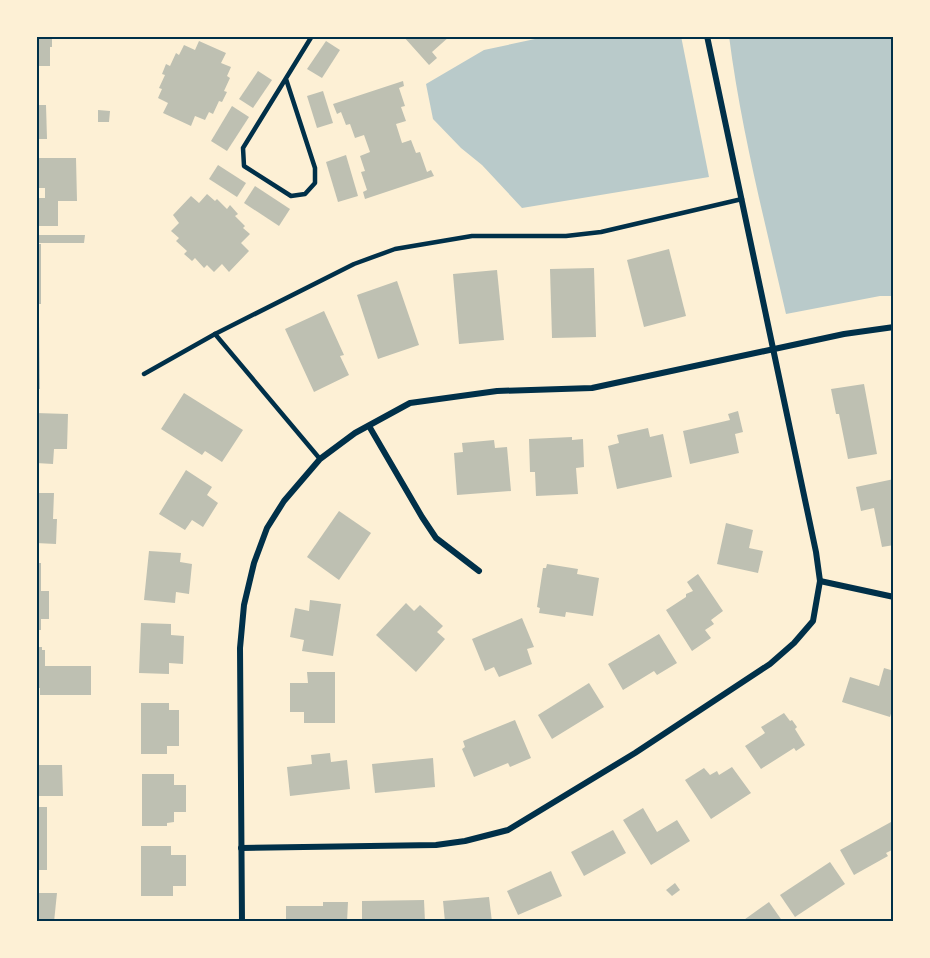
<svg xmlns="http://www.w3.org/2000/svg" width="930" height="958" font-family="Bitter,serif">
<rect width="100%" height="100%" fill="#fdf0d5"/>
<g fill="#b9caca">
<path d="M549,36H681L709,177L522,208L482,165L461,148L433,119L426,84L484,50Z"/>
<path d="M729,36H894V296H880L786,314C765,222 741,130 729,36Z"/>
</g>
<g fill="#bec0b2">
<path d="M36,36H52V47H50V66H36Z"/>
<path d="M403,36H450L432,52L437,58L429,65Z"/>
<path d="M199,41L226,53L221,63L231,67L227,76L230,78L224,91L227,92L222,102L219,101L213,114L209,112L205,120L195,116L191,126L163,113L168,103L158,98L162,89L159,88L165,75L162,74L166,64L170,66L176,53L179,55L184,45L195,50Z"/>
<path d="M326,41L340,50L322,78L307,69Z"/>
<path d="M258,71L272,80L253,108L239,99Z"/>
<path d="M403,81L404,86L399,88L405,106L401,107L406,121L396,124L402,143L411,140L416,153L420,152L427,172L431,170L434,176L365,199L363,192L367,190L361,172L365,171L360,156L370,152L364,135L355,138L350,124L346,125L341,112L337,114L333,104Z"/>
<path d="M323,91L333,123L317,128L307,96Z"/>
<path d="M36,105H46L47,139H36Z"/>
<path d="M232,106L249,117L227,151L211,141Z"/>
<path d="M98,110L110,111L109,122H98Z"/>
<path d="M346,155L358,196L338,202L326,162Z"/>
<path d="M36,158H76L77,201H58V226H36V198H45V188H36Z"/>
<path d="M218,165L246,183L237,197L209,179Z"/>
<path d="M255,186L290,209L279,226L244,203Z"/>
<path d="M207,194L215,201L217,199L227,209L230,205L238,214L235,216L245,226L243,228L250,234L241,243L249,251L229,272L222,264L214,272L207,265L204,268L195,258L192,261L184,254L187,251L176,241L179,238L171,231L179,223L173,215L191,196L199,203Z"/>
<path d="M36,235H85L84,243H36Z"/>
<rect x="36" y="244" width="5" height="60"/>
<path d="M669,249L686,316L644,327L627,260Z"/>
<path d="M594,268L596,337L552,338L550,269Z"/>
<path d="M497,270L504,340L459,344L453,274Z"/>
<path d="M397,281L419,345L378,359L357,295Z"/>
<path d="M324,311L344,355L340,356L349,375L314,392L285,329Z"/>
<path d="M36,321H39L40,389H36Z"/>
<path d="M864,384L877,454L848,459L839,414H836L831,389Z"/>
<path d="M184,393L243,430L222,462L205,451L202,455L161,429Z"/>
<path d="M738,411L743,432L735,434L739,453L690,464L683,431L730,420L728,414Z"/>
<path d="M36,413L68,414L67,449H54L53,464L36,463Z"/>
<path d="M648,428L650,437L663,434L672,477L617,489L608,446L619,443L617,435Z"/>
<path d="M572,437V440L583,439L584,467L576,468L578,494L536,496L535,472H530L529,439Z"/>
<path d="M494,440L495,448L507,447L511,491L457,495L454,453L463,452L462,443Z"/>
<path d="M186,470L212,487L207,495L218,503L203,527L192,520L185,530L159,514Z"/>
<path d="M894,479V545L882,547L874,508L861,511L856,487Z"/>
<path d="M36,493H54L53,519H57L56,544L36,543Z"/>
<path d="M339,511L371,533L339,580L307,557Z"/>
<path d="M726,523L753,530L749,548L763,551L758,573L717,564Z"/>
<path d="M149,551L181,553L180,562L192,564L189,594L176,592L175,603L144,600Z"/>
<path d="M36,563H41V591H49V619H41V630H36Z"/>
<path d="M547,564L578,569L577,574L599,578L593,616L566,612L565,617L539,613L540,608L537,607L543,568H546Z"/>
<path d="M698,574L723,611L711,620L714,624L705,630L711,638L692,651L666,610L686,597V594L693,591L687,582Z"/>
<path d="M310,600L341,604L333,656L302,651L304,640L290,637L295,608L309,611Z"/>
<path d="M406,603L414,611L420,605L443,626L437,632L445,639L416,672L376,635Z"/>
<path d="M522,618L534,647L527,649L532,664L499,677L494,667L485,671L472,639Z"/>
<path d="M141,623L171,624V635L184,636L183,664L169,663V674L139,673Z"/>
<path d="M659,634L677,663L657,675L654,671L623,690L608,664Z"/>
<path d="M36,647H42V650H45V666H91V695H40V688H36Z"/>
<path d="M884,668L894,671V703L890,717L842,702L850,677L879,686Z"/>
<path d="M307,672H335V723H304V712H290V683H308Z"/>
<path d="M589,683L604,707L552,739L538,715Z"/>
<path d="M141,703H169V710H179V746H167V754H141Z"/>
<path d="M784,713L790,721L792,720L797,727L795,729L805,745L796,751L794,748L761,769L745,746L765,733L761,727Z"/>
<path d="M515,720L531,758L510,767L508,763L474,777L462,749L465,747L463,741Z"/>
<path d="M330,753L331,762L347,760L350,789L290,796L287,767L312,764L311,755Z"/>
<path d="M433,758L435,787L375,793L372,764Z"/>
<path d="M36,765H62L63,796H36Z"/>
<path d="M732,767L751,793L711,819L685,780L704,768L710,775L717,771L719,775Z"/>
<path d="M142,774H174V785H186V812H174V822L167,823V826H142Z"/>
<rect x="36" y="807" width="11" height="63"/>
<path d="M643,808L657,832L677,820L690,841L651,865L623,820Z"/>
<path d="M891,822L894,828V849L886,853L888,856L854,875L840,850Z"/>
<path d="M613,830L626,853L584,876L571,852Z"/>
<path d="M141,846H171V855H186V886H173V896H141Z"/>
<path d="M830,862L845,884L795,917L780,895Z"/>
<path d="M551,871L562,896L518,915L507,891Z"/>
<path d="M675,883L680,890L672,896L666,890Z"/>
<path d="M36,893H57L54,922H36Z"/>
<path d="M489,897L492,922H445L443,901Z"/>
<path d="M424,900L425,922H362V901Z"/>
<path d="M323,902H348L347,922H286V906H323Z"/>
<path d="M769,902L783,922H741Z"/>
</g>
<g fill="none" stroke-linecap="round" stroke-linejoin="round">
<g stroke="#003049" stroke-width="4.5">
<path d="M286,79L315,168V183L305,194L291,196L244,166L243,148L312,36"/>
<path d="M215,334L320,459"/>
<path d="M144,374L215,334L354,264L395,249L472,236H566L601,232L742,199"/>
</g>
<g stroke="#003049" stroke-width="6">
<path d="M369,426L422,517L436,538L479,571"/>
<path d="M820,581L894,597"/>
<path d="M241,848L436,845L465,841L508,830L635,753L770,664L794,643L813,621L820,581L816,552L707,36"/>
<path d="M242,922L240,648L244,605L254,563L267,528L284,501L320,459L355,433L410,403L497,391L592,388L844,334L894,327"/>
<path d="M892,922L894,921"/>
</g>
</g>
<rect width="930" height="958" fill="none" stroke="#fdf0d5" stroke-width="75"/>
<rect x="38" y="38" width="854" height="882" fill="none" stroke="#003049" stroke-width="2"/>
</svg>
